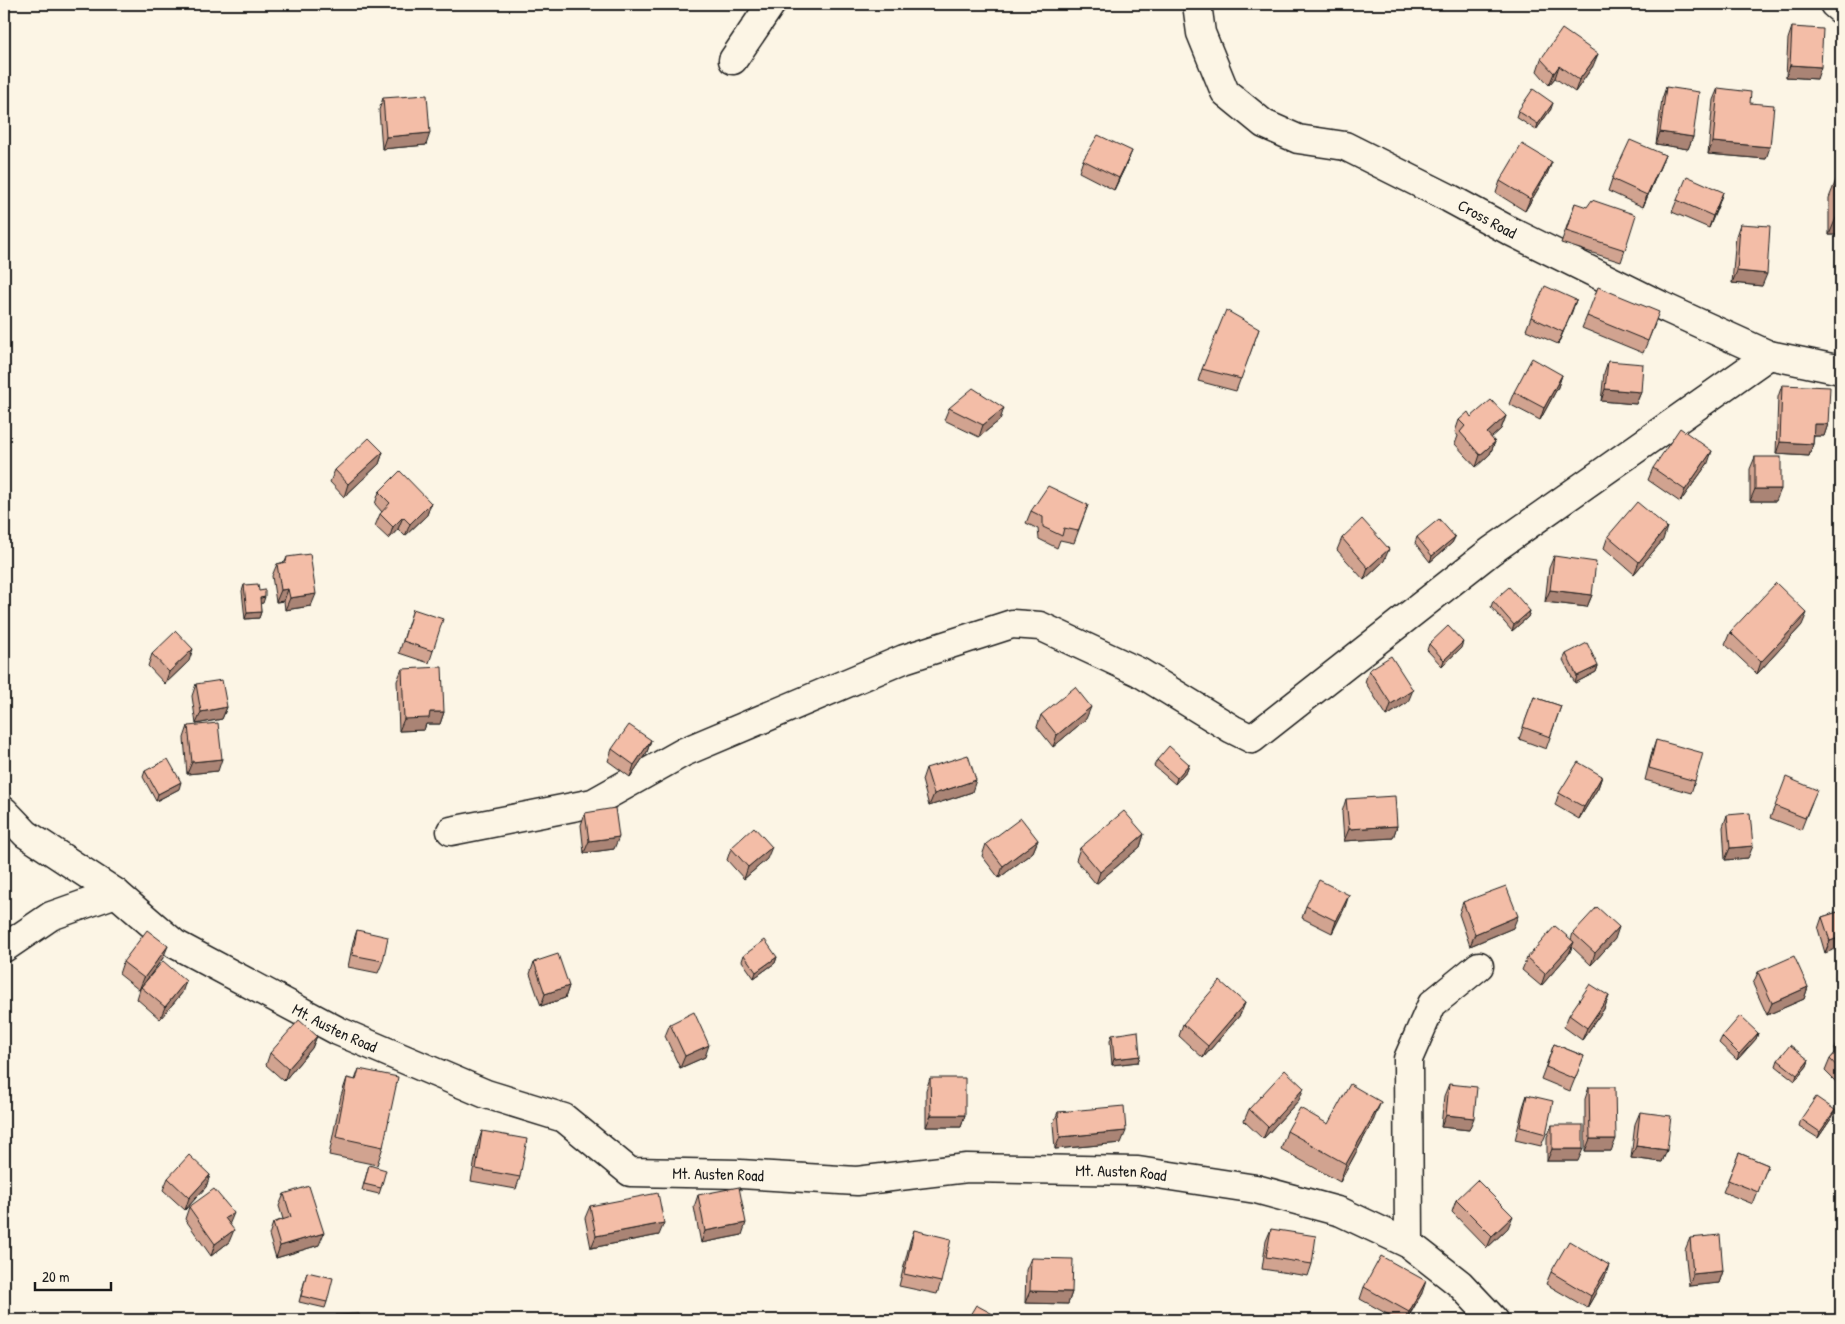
<svg xmlns="http://www.w3.org/2000/svg" width="1845" height="1324" font-family="'Patrick Hand',sans-serif">
<rect width="100%" height="100%" fill="#fcf5e5"/>
<filter id="ink" filterUnits="userSpaceOnUse"><feTurbulence type="fractalNoise" baseFrequency=".02" numOctaves="2"/><feDisplacementMap in="SourceGraphic" scale="10" xChannelSelector="R" yChannelSelector="G"/><feConvolveMatrix kernelMatrix="1 2 1 2 8 2 1 2 1" color-interpolation-filters="sRGB"/></filter>
<g filter="url(#ink)">
<g fill="none" stroke-linecap="round" stroke-linejoin="round">
<g stroke="#1c1c1c" stroke-width="31">
<g id="street">
<path id="s1" d="M1197,4L1201,33L1225,92L1264,124L1298,139L1345,146L1449,198L1510,231L1668,309L1769,355L1841,370"/>
<path d="M1834,4L1841,10"/>
<path d="M733,60L771,4"/>
<path id="s2" d="M4,811L26,834L116,893L175,944L338,1031L486,1094L564,1118L630,1172L740,1174L857,1181L967,1168L1138,1171L1256,1189L1341,1212L1409,1244L1460,1284L1494,1320"/>
<path d="M451,831L593,803L684,752L904,659L1012,624L1040,626L1139,672L1232,729L1252,739L1491,551L1769,355"/>
<path d="M4,948L51,916L116,893"/>
<path d="M1409,1244L1408,1059L1432,1004L1479,966"/>
</g>
</g>
<use href="#street" stroke="#fcf5e5" stroke-width="28"/>
</g>
<g fill="#d1a390" stroke="#1c1c1c">
<path d="M1792,27L1817,79L1786,77L1788,39Z"/>
<path d="M1541,59L1593,66L1575,92L1555,78L1549,85L1537,71Z"/>
<path d="M1666,87L1693,137L1688,149L1656,144L1662,99Z"/>
<path d="M1718,88L1750,103L1766,159L1708,154L1713,100Z"/>
<path d="M383,98L426,145L382,149L379,110Z"/>
<path d="M1551,109L1536,130L1516,117L1518,111Z"/>
<path d="M1665,155L1660,167L1643,207L1608,191L1612,179Z"/>
<path d="M1083,160L1127,163L1114,190L1079,172Z"/>
<path d="M1552,162L1547,174L1525,211L1496,193L1500,181Z"/>
<path d="M1836,180H1841V235H1829V198Z"/>
<path d="M1723,192L1709,228L1672,212L1677,200Z"/>
<path d="M1575,203L1625,250L1621,262L1561,243Z"/>
<path d="M1740,224L1762,286L1732,283L1736,236Z"/>
<path d="M1576,300L1558,344L1526,330L1531,317Z"/>
<path d="M1587,316L1655,324L1643,353L1582,328Z"/>
<path d="M1259,329L1236,391L1198,381L1202,369Z"/>
<path d="M1608,361L1641,392L1636,404L1601,401L1604,373Z"/>
<path d="M1562,375L1558,387L1540,420L1509,404L1514,392Z"/>
<path d="M1782,385L1828,424L1824,436H1814L1813,444L1809,456L1776,454L1778,397Z"/>
<path d="M949,408L1000,420L979,437L944,420Z"/>
<path d="M1506,416L1501,429L1491,438L1495,442L1490,454L1476,467L1455,444L1458,436L1455,432L1459,420L1471,417Z"/>
<path d="M383,452L379,464L344,497L330,482L335,470Z"/>
<path d="M1755,457L1776,501H1750V469Z"/>
<path d="M1708,463L1680,502L1648,480L1653,468Z"/>
<path d="M379,492L431,503L427,515L405,536L398,529L389,539L375,526L380,514L382,512L375,504Z"/>
<path d="M1088,505L1074,543L1060,540L1057,548L1039,539L1038,529L1026,523L1031,511Z"/>
<path d="M1608,536L1663,540L1634,574L1604,548Z"/>
<path d="M1417,537H1455L1452,543L1430,562L1415,543Z"/>
<path d="M1342,538L1384,561L1364,580L1337,550Z"/>
<path d="M1554,556L1592,595L1587,607L1545,602L1549,568Z"/>
<path d="M287,557L311,606L285,610L284,601L276,602L272,576L277,564L285,562Z"/>
<path d="M244,585L259,591L263,603H260L261,612L259,618L245,619L242,591Z"/>
<path d="M1493,601L1530,611L1528,617L1512,631L1491,607Z"/>
<path d="M413,609L433,651L429,663L399,653Z"/>
<path d="M1802,625L1757,674L1725,644L1730,632Z"/>
<path d="M1429,644L1461,648L1442,666L1427,650Z"/>
<path d="M152,654L189,661L165,684L148,666Z"/>
<path d="M1566,654L1598,666L1596,672L1575,683L1563,660Z"/>
<path d="M402,669L444,712L440,724H426L424,730L399,731L397,681Z"/>
<path d="M1369,670L1408,702L1387,716L1365,682Z"/>
<path d="M196,684L227,707L222,719L196,724L192,696Z"/>
<path d="M1534,697L1561,706L1546,749L1519,739Z"/>
<path d="M1041,715L1086,719L1053,747L1037,727Z"/>
<path d="M188,726L218,771L187,774L184,738Z"/>
<path d="M651,740L647,752L630,777L608,761L612,749Z"/>
<path d="M1656,740L1695,781L1691,793L1645,780L1652,752Z"/>
<path d="M1157,760L1189,764L1187,770L1175,784L1154,766Z"/>
<path d="M926,768L972,792L929,806L922,780Z"/>
<path d="M145,771L179,789L156,801L143,777Z"/>
<path d="M1602,776L1598,788L1579,819L1555,805L1559,793Z"/>
<path d="M1346,799L1397,826L1393,838L1344,841L1342,812Z"/>
<path d="M1812,802L1801,830L1770,818L1775,806Z"/>
<path d="M585,813L614,849L584,853L581,825Z"/>
<path d="M1727,815L1748,858L1725,860L1723,827Z"/>
<path d="M1841,821V855L1834,853Z"/>
<path d="M1144,834L1140,847L1096,884L1076,860L1080,848Z"/>
<path d="M1038,840L1033,852L999,878L982,856L986,844Z"/>
<path d="M731,848L767,859L744,879L727,860Z"/>
<path d="M1463,902L1513,928L1470,946L1459,914Z"/>
<path d="M1306,906L1345,907L1332,933L1302,918Z"/>
<path d="M1841,911L1825,953L1818,929L1822,917Z"/>
<path d="M357,930L383,961L378,973L348,967L353,942Z"/>
<path d="M1573,933L1615,939L1591,965L1572,947L1569,954L1541,986L1522,970L1527,958L1571,940Z"/>
<path d="M744,955L777,957L775,963L754,978L742,961Z"/>
<path d="M163,958L146,981L182,993L160,1019L137,999L140,989L139,990L119,974L123,962Z"/>
<path d="M534,962L569,986L565,998L541,1006L530,974Z"/>
<path d="M1758,972L1808,987L1804,999L1767,1015L1753,984Z"/>
<path d="M1609,996L1604,1009L1582,1040L1564,1027L1569,1015Z"/>
<path d="M1245,1003L1240,1015L1203,1058L1179,1036L1183,1024Z"/>
<path d="M670,1024L705,1057L680,1068L665,1036Z"/>
<path d="M1758,1033L1756,1039L1737,1060L1719,1043L1722,1037Z"/>
<path d="M1112,1035L1140,1056L1138,1062L1112,1065L1110,1041Z"/>
<path d="M1841,1035V1081L1839,1085L1825,1071L1830,1059L1837,1051L1835,1049L1840,1037Z"/>
<path d="M317,1036L312,1048L284,1081L266,1065L270,1053Z"/>
<path d="M1554,1044L1584,1056L1570,1091L1541,1079Z"/>
<path d="M1778,1060H1809L1807,1066L1795,1081L1776,1066Z"/>
<path d="M359,1069L383,1147L377,1165L329,1155L341,1096L347,1078L355,1080Z"/>
<path d="M930,1078L965,1115L961,1127H926V1090Z"/>
<path d="M1449,1084L1469,1130L1441,1127L1444,1096Z"/>
<path d="M1589,1087L1611,1151H1585V1099Z"/>
<path d="M1527,1095L1546,1134L1541,1146L1515,1140L1523,1107Z"/>
<path d="M1299,1100L1263,1139L1244,1121L1249,1109Z"/>
<path d="M1058,1112L1121,1143L1055,1149L1053,1124Z"/>
<path d="M1640,1112L1667,1150L1662,1162L1631,1158L1635,1124Z"/>
<path d="M1833,1116L1818,1138L1799,1126L1801,1119Z"/>
<path d="M1374,1119L1340,1182L1281,1149L1287,1131L1328,1124Z"/>
<path d="M1552,1125L1578,1161H1547V1137Z"/>
<path d="M482,1131L520,1177L516,1189L471,1181L478,1143Z"/>
<path d="M1739,1153L1768,1165L1753,1204L1723,1192Z"/>
<path d="M369,1165L381,1188L379,1194L362,1190Z"/>
<path d="M210,1175L206,1187L185,1210L163,1190L168,1178Z"/>
<path d="M284,1194L319,1245L276,1258L269,1235L273,1223L283,1219L279,1206Z"/>
<path d="M698,1195L742,1235L701,1243L694,1207Z"/>
<path d="M1456,1200L1508,1228L1487,1248L1452,1212Z"/>
<path d="M590,1206L659,1235L591,1248L585,1218Z"/>
<path d="M189,1207L229,1242L211,1256L185,1219Z"/>
<path d="M1271,1229L1312,1264L1308,1276L1262,1269L1266,1241Z"/>
<path d="M914,1230L941,1282L937,1294L899,1286L910,1242Z"/>
<path d="M1690,1238L1723,1271L1719,1283L1689,1286L1685,1250Z"/>
<path d="M1031,1258L1072,1292L1068,1304L1025,1303L1026,1270Z"/>
<path d="M307,1272L327,1302L325,1308L299,1302Z"/>
<path d="M1551,1272L1605,1277L1587,1308L1546,1284Z"/>
<path d="M1364,1287L1422,1293L1407,1320H1398L1360,1299Z"/>
</g>
<g fill="#aa8475" stroke="#1c1c1c">
<path d="M1598,54L1593,66L1575,92L1579,80Z"/>
<path d="M1790,65L1821,67L1817,79L1786,77Z"/>
<path d="M1559,66L1555,78L1549,85L1554,73Z"/>
<path d="M1553,103L1551,109L1536,130L1538,124Z"/>
<path d="M1660,132L1693,137L1688,149L1656,144Z"/>
<path d="M430,133L426,145L382,149L386,137Z"/>
<path d="M1713,142L1770,147L1766,159L1708,154Z"/>
<path d="M1132,151L1127,163L1114,190L1119,178Z"/>
<path d="M1665,155L1660,167L1643,207L1647,195Z"/>
<path d="M1552,162L1547,174L1525,211L1530,199Z"/>
<path d="M1723,192L1719,204L1709,228L1713,216Z"/>
<path d="M1836,218H1841V235H1829Z"/>
<path d="M1737,271L1767,274L1762,286L1732,283Z"/>
<path d="M1576,300L1572,312L1558,344L1563,332Z"/>
<path d="M1562,375L1558,387L1540,420L1544,408Z"/>
<path d="M1605,389L1641,392L1636,404L1601,401Z"/>
<path d="M1004,408L1000,420L979,437L983,425Z"/>
<path d="M1506,416L1501,429L1483,445L1487,433Z"/>
<path d="M1814,424H1828L1824,436H1810Z"/>
<path d="M1495,442L1490,454L1476,467L1480,455Z"/>
<path d="M1780,442L1813,444L1809,456L1776,454Z"/>
<path d="M1712,451L1708,463L1680,502L1685,490Z"/>
<path d="M383,452L379,464L344,497L348,484Z"/>
<path d="M1755,489H1781L1776,501H1750Z"/>
<path d="M431,503L427,515L405,536L410,524Z"/>
<path d="M403,517L398,529L389,539L393,527Z"/>
<path d="M1667,527L1663,540L1634,574L1639,562Z"/>
<path d="M1455,537L1452,543L1430,562L1432,556Z"/>
<path d="M1389,549L1384,561L1364,580L1368,568Z"/>
<path d="M288,589L284,601L276,602L281,590Z"/>
<path d="M1550,590L1592,595L1587,607L1545,602Z"/>
<path d="M316,594L311,606L285,610L290,598Z"/>
<path d="M265,597L263,603L257,604L260,598Z"/>
<path d="M1530,611L1528,617L1512,631L1514,625Z"/>
<path d="M261,612L259,618L245,619L247,613Z"/>
<path d="M1807,613L1802,625L1757,674L1761,662Z"/>
<path d="M1463,642L1461,648L1442,666L1444,660Z"/>
<path d="M193,649L189,661L165,684L169,672Z"/>
<path d="M1598,666L1596,672L1575,683L1577,676Z"/>
<path d="M1413,690L1408,702L1387,716L1391,704Z"/>
<path d="M227,707L222,719L196,724L201,712Z"/>
<path d="M1091,707L1086,719L1053,747L1057,735Z"/>
<path d="M430,712H444L440,724H426L424,730L399,731L404,719Z"/>
<path d="M651,740L647,752L630,777L634,765Z"/>
<path d="M222,759L218,771L187,774L192,762Z"/>
<path d="M1189,764L1187,770L1175,784L1177,778Z"/>
<path d="M1602,776L1598,788L1579,819L1584,807Z"/>
<path d="M976,780L972,792L929,806L934,794Z"/>
<path d="M181,782L179,789L156,801L158,794Z"/>
<path d="M1397,826L1393,838L1344,841L1349,829Z"/>
<path d="M1144,834L1140,847L1096,884L1100,872Z"/>
<path d="M619,837L614,849L584,853L589,841Z"/>
<path d="M1038,840L1033,852L999,878L1003,866Z"/>
<path d="M1753,846L1748,858L1725,860L1730,848Z"/>
<path d="M772,847L767,859L744,879L748,867Z"/>
<path d="M1349,895L1345,907L1332,933L1336,921Z"/>
<path d="M1518,916L1513,928L1470,946L1475,934Z"/>
<path d="M1619,927L1615,939L1591,965L1595,953Z"/>
<path d="M1841,937V947L1825,953L1830,941Z"/>
<path d="M1574,942L1569,954L1541,986L1545,974Z"/>
<path d="M168,946L163,958L139,990L144,978Z"/>
<path d="M777,957L775,963L754,978L756,972Z"/>
<path d="M186,981L182,993L160,1019L165,1007Z"/>
<path d="M569,986L565,998L541,1006L545,994Z"/>
<path d="M1808,987L1804,999L1767,1015L1772,1003Z"/>
<path d="M1609,996L1604,1009L1582,1040L1587,1028Z"/>
<path d="M1245,1003L1240,1015L1203,1058L1208,1046Z"/>
<path d="M1758,1033L1756,1039L1737,1060L1739,1054Z"/>
<path d="M317,1036L312,1048L284,1081L288,1069Z"/>
<path d="M709,1045L705,1057L680,1068L685,1056Z"/>
<path d="M1140,1056L1138,1062L1112,1065L1114,1059Z"/>
<path d="M1809,1060L1807,1066L1795,1081L1797,1075Z"/>
<path d="M1304,1088L1299,1100L1263,1139L1268,1127Z"/>
<path d="M1381,1102L1374,1119L1340,1182L1346,1164Z"/>
<path d="M1835,1110L1833,1116L1818,1138L1820,1132Z"/>
<path d="M931,1115H965L961,1127H926Z"/>
<path d="M1446,1115L1474,1118L1469,1130L1441,1127Z"/>
<path d="M1126,1131L1121,1143L1055,1149L1060,1137Z"/>
<path d="M1590,1139H1616L1611,1151H1585Z"/>
<path d="M1636,1146L1667,1150L1662,1162L1631,1158Z"/>
<path d="M1552,1149H1583L1578,1161H1547Z"/>
<path d="M210,1175L206,1187L185,1210L189,1198Z"/>
<path d="M234,1213L229,1225L225,1218Z"/>
<path d="M1513,1216L1508,1228L1487,1248L1492,1236Z"/>
<path d="M664,1223L659,1235L591,1248L596,1236Z"/>
<path d="M746,1223L742,1235L701,1243L705,1231Z"/>
<path d="M234,1230L229,1242L211,1256L215,1244Z"/>
<path d="M324,1233L319,1245L276,1258L280,1246Z"/>
<path d="M1609,1265L1605,1277L1587,1308L1591,1296Z"/>
<path d="M1723,1271L1719,1283L1689,1286L1693,1274Z"/>
<path d="M1426,1281L1422,1293L1406,1320L1409,1312Z"/>
<path d="M1030,1291L1072,1292L1068,1304L1025,1303Z"/>
</g>
<g fill="#f3bda7" stroke="#1c1c1c">
<path d="M1792,27L1823,29L1821,67L1790,65Z"/>
<path d="M1562,29L1598,54L1579,80L1559,66L1554,73L1541,59Z"/>
<path d="M1666,87L1699,92L1693,137L1660,132Z"/>
<path d="M1718,88L1751,92L1750,103L1774,105L1770,147L1713,142Z"/>
<path d="M1533,89L1553,103L1538,124L1518,111Z"/>
<path d="M427,95L430,133L386,137L383,98Z"/>
<path d="M1098,135L1132,151L1119,178L1083,160Z"/>
<path d="M1630,140L1665,155L1647,195L1612,179Z"/>
<path d="M1522,144L1552,162L1530,199L1500,181Z"/>
<path d="M1687,176L1723,192L1713,216L1677,200Z"/>
<rect x="1836" y="180" width="5" height="38"/>
<path d="M1592,200L1636,215L1625,250L1566,231L1575,203L1587,207Z"/>
<path d="M1740,224L1770,226L1767,274L1737,271Z"/>
<path d="M1545,286L1576,300L1563,332L1531,317Z"/>
<path d="M1598,287L1659,312L1648,341L1587,316Z"/>
<path d="M1226,310L1259,329L1241,379L1202,369Z"/>
<path d="M1532,358L1562,375L1544,408L1514,392Z"/>
<path d="M1608,361L1643,364L1641,392L1605,389Z"/>
<path d="M1782,385L1830,387L1828,424H1814L1813,444L1780,442Z"/>
<path d="M973,388L1004,408L983,425L949,408Z"/>
<path d="M1491,400L1506,416L1487,433L1495,442L1480,455L1460,432L1465,426L1459,420L1468,412L1471,417Z"/>
<path d="M1680,428L1712,451L1685,490L1653,468Z"/>
<path d="M369,438L383,452L348,484L335,470Z"/>
<rect x="1755" y="457" width="26" height="32"/>
<path d="M400,471L431,503L410,524L403,517L393,527L380,514L390,503L379,492Z"/>
<path d="M1048,486L1088,505L1078,531L1064,528L1062,536L1043,527V517L1031,511Z"/>
<path d="M1637,502L1667,527L1639,562L1608,536Z"/>
<path d="M1362,519L1389,549L1368,568L1342,538Z"/>
<path d="M1439,519L1455,537L1432,556L1417,537Z"/>
<path d="M310,554L316,594L290,598L288,589L281,590L277,564L286,562L287,557Z"/>
<path d="M1554,556L1596,562L1592,595L1550,590Z"/>
<path d="M1776,583L1807,613L1761,662L1730,632Z"/>
<path d="M258,584L259,591L265,590V597L260,598L261,612L247,613L244,585Z"/>
<path d="M1509,587L1530,611L1514,625L1493,601Z"/>
<path d="M413,609L443,619L433,651L403,641Z"/>
<path d="M1448,626L1463,642L1444,660L1429,644Z"/>
<path d="M176,631L193,649L169,672L152,654Z"/>
<path d="M1587,643L1598,666L1577,676L1566,654Z"/>
<path d="M1391,656L1413,690L1391,704L1369,670Z"/>
<path d="M442,667L444,712H430L429,718L404,719L402,669Z"/>
<path d="M222,680L227,707L201,712L196,684Z"/>
<path d="M1075,687L1091,707L1057,735L1041,715Z"/>
<path d="M1534,697L1561,706L1550,737L1523,727Z"/>
<path d="M218,723L222,759L192,762L188,726Z"/>
<path d="M629,725L651,740L634,765L612,749Z"/>
<path d="M1656,740L1703,753L1695,781L1649,768Z"/>
<path d="M1169,746L1189,764L1177,778L1157,760Z"/>
<path d="M968,755L976,780L934,794L926,768Z"/>
<path d="M168,759L181,782L158,794L145,771Z"/>
<path d="M1578,762L1602,776L1584,807L1559,793Z"/>
<path d="M1786,777L1817,790L1805,818L1775,806Z"/>
<path d="M1395,796L1397,826L1349,829L1346,799Z"/>
<path d="M615,808L619,837L589,841L585,813Z"/>
<path d="M1124,811L1144,834L1100,872L1080,848Z"/>
<path d="M1750,813L1753,846L1730,848L1727,815Z"/>
<path d="M1021,818L1038,840L1003,866L986,844Z"/>
<path d="M754,827L772,847L748,867L731,848Z"/>
<path d="M1841,828V842L1838,841Z"/>
<path d="M1319,880L1349,895L1336,921L1306,906Z"/>
<path d="M1506,886L1518,916L1475,934L1463,902Z"/>
<path d="M1597,907L1619,927L1595,953L1573,933Z"/>
<path d="M1841,911V937L1830,941L1822,917Z"/>
<path d="M1555,926L1574,942L1545,974L1527,958Z"/>
<path d="M147,930L168,946L144,978L123,962Z"/>
<path d="M357,930L388,937L383,961L352,955Z"/>
<path d="M765,940L777,957L756,972L744,955Z"/>
<path d="M558,954L569,986L545,994L534,962Z"/>
<path d="M1794,956L1808,987L1772,1003L1758,972Z"/>
<path d="M163,961L186,981L165,1007L141,987Z"/>
<path d="M1220,981L1245,1003L1208,1046L1183,1024Z"/>
<path d="M1590,984L1609,996L1587,1028L1569,1015Z"/>
<path d="M694,1012L709,1045L685,1056L670,1024Z"/>
<path d="M1740,1016L1758,1033L1739,1054L1722,1037Z"/>
<path d="M299,1020L317,1036L288,1069L270,1053Z"/>
<path d="M1138,1031L1140,1056L1114,1059L1112,1035Z"/>
<path d="M1554,1044L1584,1056L1575,1079L1546,1067Z"/>
<path d="M1790,1045L1809,1060L1797,1075L1778,1060Z"/>
<path d="M1841,1047V1071L1830,1059Z"/>
<path d="M359,1069L398,1077L383,1147L336,1137L347,1078L356,1080Z"/>
<path d="M1285,1070L1304,1088L1268,1127L1249,1109Z"/>
<path d="M930,1078H965V1115H931Z"/>
<path d="M1350,1084L1381,1102L1346,1164L1287,1131L1300,1108L1328,1124Z"/>
<path d="M1449,1084L1477,1087L1474,1118L1446,1115Z"/>
<path d="M1589,1087H1615L1616,1139H1590Z"/>
<path d="M1527,1095L1553,1101L1546,1134L1520,1127Z"/>
<path d="M1816,1097L1835,1110L1820,1132L1801,1119Z"/>
<path d="M1124,1106L1126,1131L1060,1137L1058,1112Z"/>
<path d="M1640,1112L1671,1116L1667,1150L1636,1146Z"/>
<rect x="1552" y="1125" width="31" height="24"/>
<path d="M482,1131L527,1139L520,1177L476,1169Z"/>
<path d="M1739,1153L1768,1165L1758,1192L1728,1180Z"/>
<path d="M189,1155L210,1175L189,1198L168,1178Z"/>
<path d="M369,1165L386,1170L381,1188L364,1184Z"/>
<path d="M1477,1180L1513,1216L1492,1236L1456,1200Z"/>
<path d="M309,1186L324,1233L280,1246L273,1223L291,1217L284,1194Z"/>
<path d="M739,1187L746,1223L705,1231L698,1195Z"/>
<path d="M214,1189L234,1213L225,1218L234,1230L215,1244L189,1207Z"/>
<path d="M658,1193L664,1223L596,1236L590,1206Z"/>
<path d="M1271,1229L1316,1236L1312,1264L1266,1257Z"/>
<path d="M914,1230L951,1239L941,1282L904,1274Z"/>
<path d="M1720,1235L1723,1271L1693,1274L1690,1238Z"/>
<path d="M1569,1241L1609,1265L1591,1296L1551,1272Z"/>
<path d="M1381,1256L1426,1281L1409,1312L1364,1287Z"/>
<path d="M1031,1258L1073,1259L1072,1292L1030,1291Z"/>
<path d="M307,1272L333,1278L327,1302L301,1296Z"/>
<path d="M976,1305L1004,1320H967Z"/>
<path d="M359,1314L360,1320H336V1315Z"/>
</g>
</g>
<g text-anchor="middle" dominant-baseline="central" stroke-width="4.5" stroke-linejoin="round" paint-order="stroke">
<g font-size="16" fill="#1c1c1c" stroke="#fcf5e5">
<text stroke="none"><textPath href="#s1" startOffset="388">Cross Road</textPath></text>
<text stroke="none"><textPath href="#s2" startOffset="398">Mt. Austen Road</textPath></text>
<text stroke="none"><textPath href="#s2" startOffset="1222">Mt. Austen Road</textPath></text>
<text stroke="none"><textPath href="#s2" startOffset="818">Mt. Austen Road</textPath></text>
</g>
</g>
<rect width="1845" height="1324" fill="none" stroke="#fcf5e5" stroke-width="20"/>
<rect x="10" y="10" width="1825" height="1304" fill="none" stroke="#1c1c1c" stroke-width="2" filter="url(#ink)"/>
<path d="M35 1282v8h76v-8" fill="none" stroke="#1c1c1c" stroke-width="2.5"/>
<text x="42" y="1282" font-size="15" fill="#1c1c1c" stroke="#fcf5e5" stroke-width="4" paint-order="stroke">20 m</text>
</svg>
